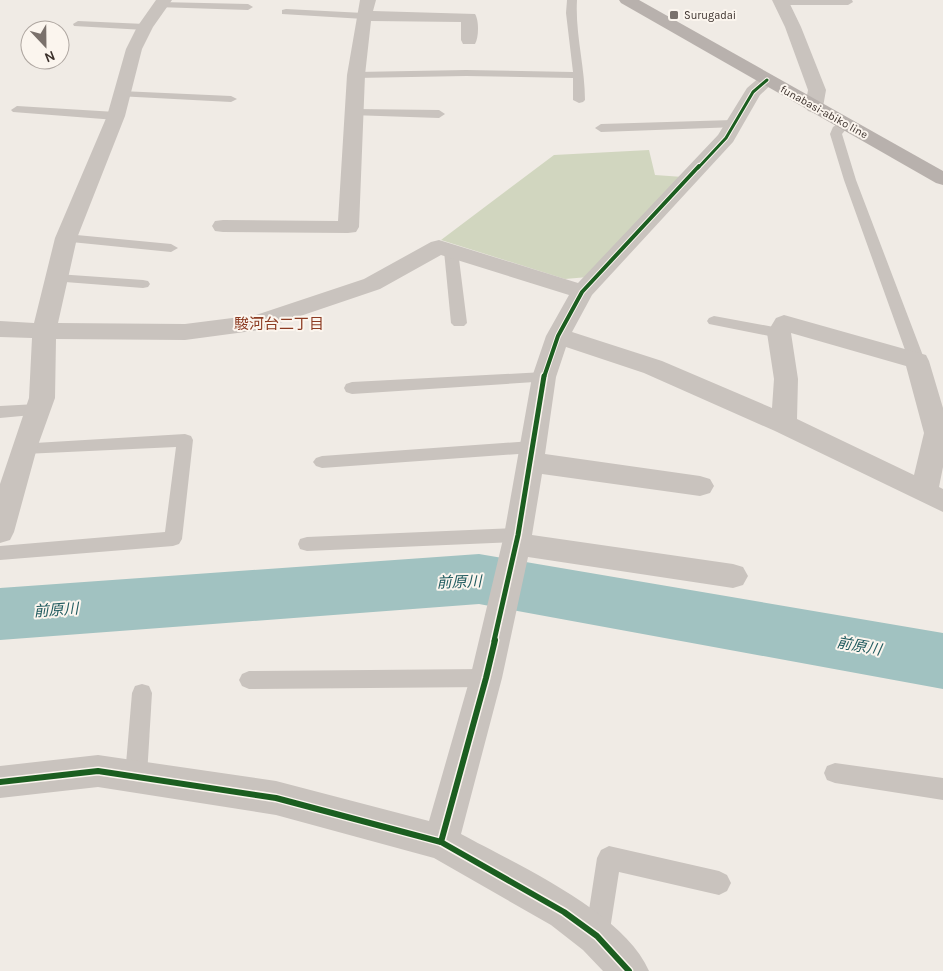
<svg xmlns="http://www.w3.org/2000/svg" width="943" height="971" font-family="Karla,'Noto Sans JP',sans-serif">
<rect width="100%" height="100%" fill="#f0ebe5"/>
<path fill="#d1d6bf" d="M649,150L655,175L683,177L588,277L565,279L441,240L554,155Z"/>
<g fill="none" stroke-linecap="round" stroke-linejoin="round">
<path fill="#a1c2c1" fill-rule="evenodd" d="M479,554L943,633V689L479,604L0,640V588Z"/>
<g fill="#c9c3be" fill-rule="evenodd">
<path d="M567,0H577C575,33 585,67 585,100L583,102L579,103L573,100V78L466,76L356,78L350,75L356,72L466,70L573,72L566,13Z"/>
<path d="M781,0H852L853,2L848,5H777L776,3Z"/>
<path d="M160,2L248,4L253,7L248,10L156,7L155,5Z"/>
<path d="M286,9L364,13L369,16L364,19L282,14V10Z"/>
<path d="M78,21L145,24L150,27L145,30L74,26L73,24Z"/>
<path d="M121,91L231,96L237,99L231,102L117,96L115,94Z"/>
<path d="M17,106L116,112L122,116L116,120L13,112L11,110Z"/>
<path d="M355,109L439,110L445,114L439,118L351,115L349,113L351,111Z"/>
<path d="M845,119L851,123L842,134L856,180L925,361L923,365L917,366L911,365L909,361L844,180L830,134L833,127Z"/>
<path d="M733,120L739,124L737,127L601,132L595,128L601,124Z"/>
<path d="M66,234L171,244L178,248L171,252L61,241L59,238L61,235Z"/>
<path d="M451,247L458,251L467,323L464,326H454L451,323L444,251Z"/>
<path d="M57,274L143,280L148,281L150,284L148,287L143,288L52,281L50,278L52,275Z"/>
<path d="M714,316L779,328L784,329L787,333L784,337L779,338L709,324L707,321L709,318Z"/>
<path d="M544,372L550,373L552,377L550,381L352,394L346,392L344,388L346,384L352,382Z"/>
<path d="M37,404L43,406L45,410L43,414L0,418V406Z"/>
<path d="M185,434L191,436L193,440L182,539L179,544L173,546L0,560V546L165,532L176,447L24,454L18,452L16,448L18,444Z"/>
<path d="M532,441L538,443L540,447L538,451L532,453L322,468L316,466L313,462L316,458L322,456Z"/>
<path d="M518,528L524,530L527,535L524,540L518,542L307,551L300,549L298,544L300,539L307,537Z"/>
<path d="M486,669L493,672L496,678L493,684L486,687L249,689L242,686L239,680L242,674L249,671Z"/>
<path d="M142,684L149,686L152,693L147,776L144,783L136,786L128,783L125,776L132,693L135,686Z"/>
<path d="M835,763L943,778V800L835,783L827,780L824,773L827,766Z"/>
<path d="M609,846L719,871L727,875L731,883L727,891L719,895L619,872L609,936L606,945L597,948L588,945L585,936L597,858L601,850Z"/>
</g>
<g fill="#c9c3be" fill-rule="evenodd">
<path d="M156,0H172L153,27L142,49L125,116L77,238L58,323L185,324L256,315L364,279L431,242L439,240L578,283L718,135L747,88L761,76L767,75L773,76L776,80L760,95L733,142L592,295L572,332L662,361L772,408L774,379L767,333L776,318L784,315L926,355L929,361L943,408V467L939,487L943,489V512L775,431L644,373L566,347L556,377L545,454L700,476L710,479L714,486L710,493L700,496L542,474L532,535L733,564L743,567L748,576L743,585L733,588L528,557L502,678L461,834C516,864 624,912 649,971H603L583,950L551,925L434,858L276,815L98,787L0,798V766L98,755L276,781L429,821L470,678L504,535L532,377L546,336L569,295L441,255L380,289L259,330L185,340L56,339L55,398L37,448L14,532L10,540L0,543V484L29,398L32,338L0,337V321L34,323L55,238L107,116L126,49L137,27ZM791,333L906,366L924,433L914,475L797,419L798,379Z"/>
<path d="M360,0H376L373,11L475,14C479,20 479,37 475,44H463L461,40V22L371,21L365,75L359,227L356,232L348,233L223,232L215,231L212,226L215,221L223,220L338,221L347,75Z"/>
<path d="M772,0H788L801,27L826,90L823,107L820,111L814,113L808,111L805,107L808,90L785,27Z"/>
</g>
<path fill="#b8b1ad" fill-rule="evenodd" d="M619,0H639L943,171V185L936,183L621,3Z"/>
<g stroke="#fbf5ee" stroke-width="5">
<path id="cycleway-far3" d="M698,168L726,138L753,92L767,80"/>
</g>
<g stroke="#fbf5ee" stroke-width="6">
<path id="cycleway-far2" d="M544,377L558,336L582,292L699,166"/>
</g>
<g stroke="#fbf5ee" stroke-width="8">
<path id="cycleway-far1" d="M494,641L518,535L544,376"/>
</g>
<g stroke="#fbf5ee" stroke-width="9">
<g id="cycleway">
<path d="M0,782L98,771L276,798L441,842L564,912L597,936L629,971"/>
<path d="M441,842L486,678L495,640"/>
</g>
</g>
<use href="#cycleway-far3" stroke="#1b5e20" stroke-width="3"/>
<use href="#cycleway-far2" stroke="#1b5e20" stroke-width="4"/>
<use href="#cycleway-far1" stroke="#1b5e20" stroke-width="5"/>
<use href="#cycleway" stroke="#1b5e20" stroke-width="6"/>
</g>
<rect fill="#7a716c" stroke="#fbf5ee" stroke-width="2" x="669" y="10" width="10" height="10" rx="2.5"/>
<g text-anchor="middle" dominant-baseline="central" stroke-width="4" stroke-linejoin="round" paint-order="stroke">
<g font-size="11" fill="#3b302b" stroke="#fbf5ee" text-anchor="start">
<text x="684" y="15">Surugadai</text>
</g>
<g font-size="11" fill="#3b302b" stroke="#fbf5ee">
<text transform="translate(824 112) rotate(29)">funabasi-abiko line</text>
</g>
<g font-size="15" fill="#8c3b22" stroke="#fbf5ee">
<text x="279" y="324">駿河台二丁目</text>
</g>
<g font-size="15" font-style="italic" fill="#1f5a5e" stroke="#fbf5ee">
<text transform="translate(459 582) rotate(-2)">前原川</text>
<text transform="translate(56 610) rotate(-4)">前原川</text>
<text transform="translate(859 646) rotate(10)">前原川</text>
</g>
</g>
<g transform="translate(45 45) rotate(158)"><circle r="24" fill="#fbf5ee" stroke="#aea6a0"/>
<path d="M0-4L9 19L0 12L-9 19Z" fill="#7a716c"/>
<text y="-8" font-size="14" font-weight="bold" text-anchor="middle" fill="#3b302b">N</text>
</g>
</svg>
